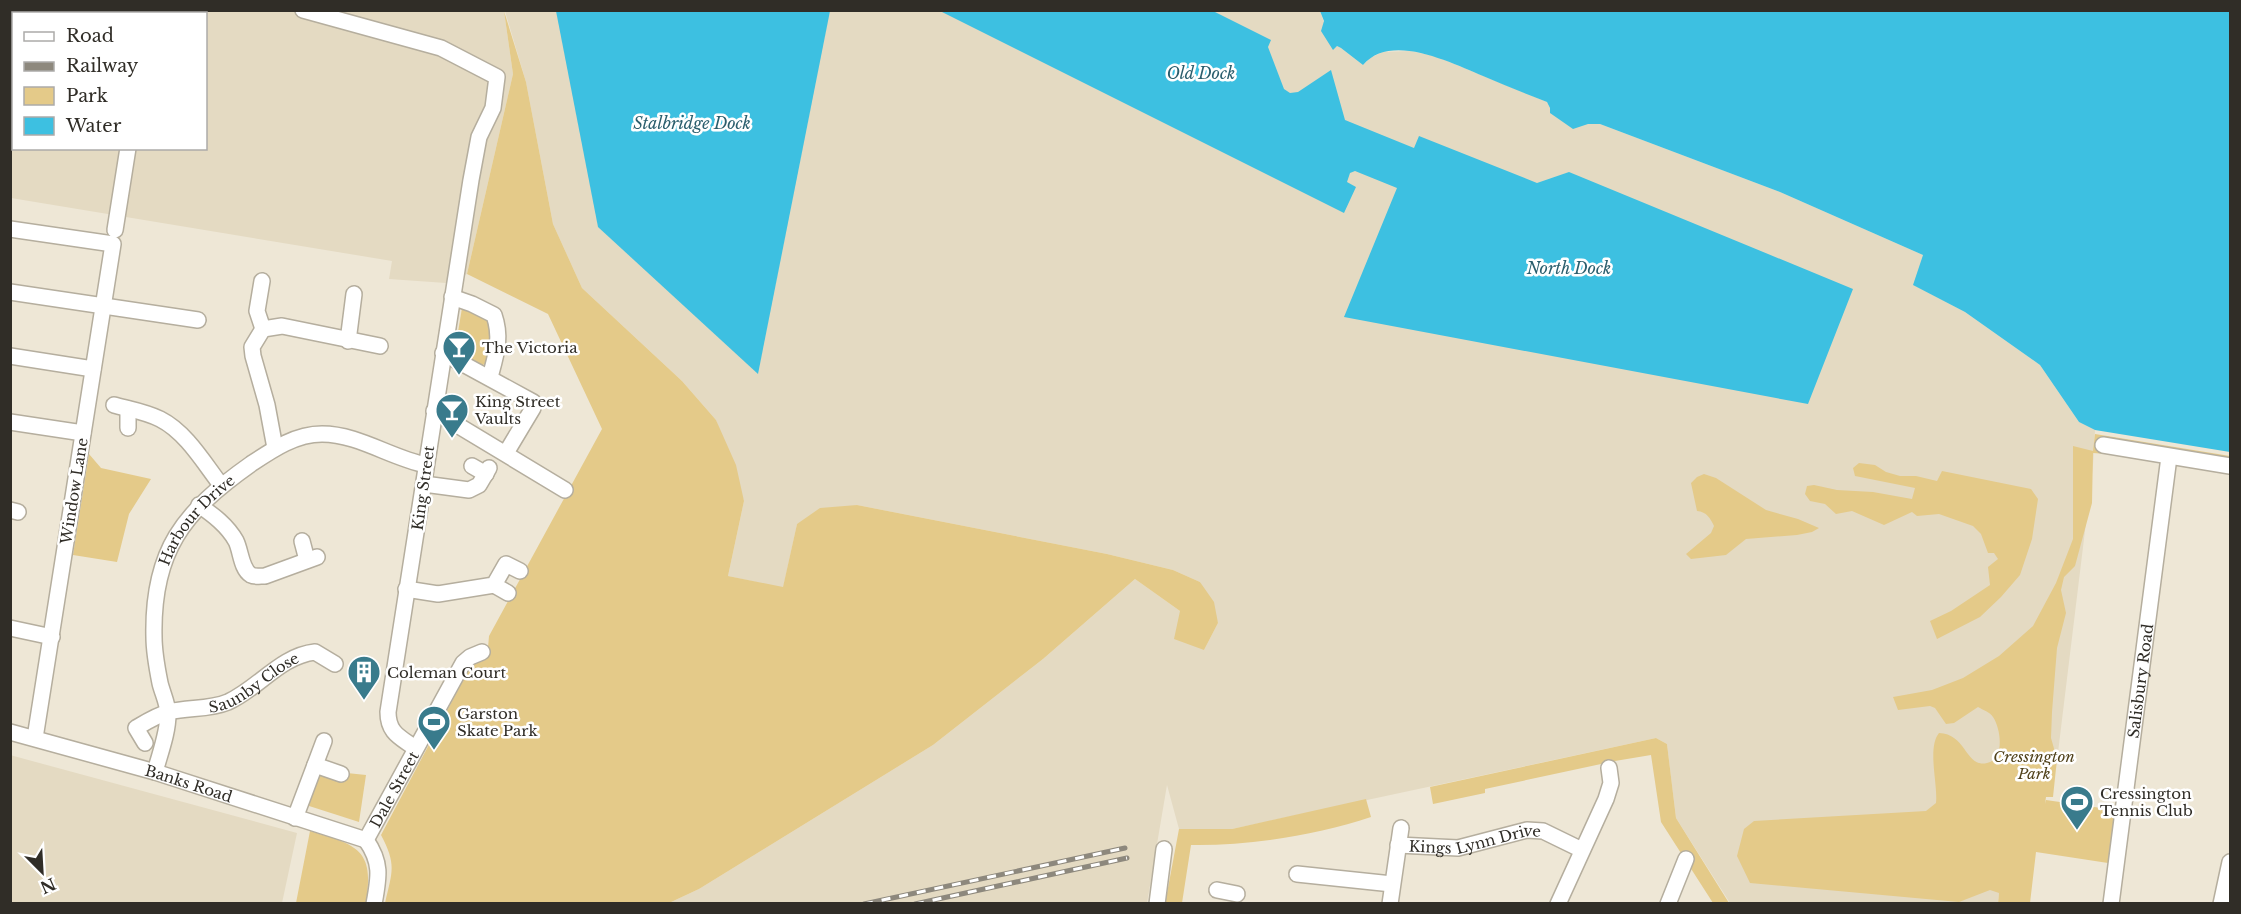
<svg xmlns="http://www.w3.org/2000/svg" width="2241" height="914" font-family="'Libre Baskerville',serif">
<rect width="100%" height="100%" fill="#eee7d6"/>
<g fill="#e4dac2" fill-rule="evenodd">
<path d="M10,11H504L513,74L467,274L446,283L389,279L392,261L11,198ZM14,14H206V148H14Z"/>
<path d="M505,11H1320L1333,49L1337,46L1341,48L1363,65L1370,58L1383,52L1410,51L1435,56L1547,102L1550,108L1588,124H1600L1780,192L1923,255L1914,285L1965,312L2040,365L2079,422L2095,430L2093,465L2056,769L2012,764L1998,903H1730L1676,818L1667,744L1656,738L1232,829H1179L1167,785L1147,903H669L699,889L933,745L1043,659L1135,579L1180,611L1204,650L1218,623L1200,582L1173,570L1107,554L857,505L797,524L783,588L728,576L744,501L716,420L682,381L582,288L553,224L526,82Z"/>
<path d="M10,755L297,833L282,903H11Z"/>
</g>
<g fill="#e4ca89">
<path d="M504,11L526,82L553,224L582,288L682,381L716,420L736,465L744,501L728,576L783,587L797,524L820,508L857,505L1107,554L1173,570L1200,582L1214,602L1218,623L1204,650L1174,639L1180,611L1135,579L1043,659L933,745L699,889L669,903H385C392,872 397,865 381,835L467,673L475,664L487,659L489,636L602,429L548,314L467,274L513,74Z"/>
<path d="M465,307L492,321L495,340L486,364L482,365L455,350L462,308Z"/>
<path d="M2095,434L2230,456V462L2107,450V454L2093,453L2092,503L2075,566L2064,577L2061,590L2066,613L2057,648L2052,712L2051,738L2057,759L2053,797H2046L2045,804L2046,800L2115,810L2108,863L2036,852L2030,903L1998,904L1999,893L1990,890L1959,902L1750,883L1737,856L1744,829L1754,821L1926,811L1936,803C1938,784 1927,748 1939,733C1967,734 1965,768 1987,763C2005,759 2001,729 1993,717C1990,712 1983,710 1978,707L1954,723L1946,724L1935,708L1930,706L1898,710L1893,697L1932,690L1963,678L1999,656L2033,626L2056,583L2073,539V446L2093,451Z"/>
<path d="M89,454L101,468L151,479L129,514L117,562L73,555Z"/>
<path d="M1859,463L1875,465L1886,472L1900,476H1916L1937,481L1942,471L2031,489L2038,499L2032,539L2020,575L2001,597L1980,617L1937,639L1930,621L1951,611L1990,585L1988,567L1998,559L1994,553H1988L1981,534L1973,526L1939,514L1917,516L1912,512L1884,525L1852,511L1836,514L1825,504L1810,501L1805,494L1807,486L1814,485L1837,490L1873,492L1912,499L1915,488L1855,476L1853,468Z"/>
<path d="M1704,474L1716,478L1766,510L1798,519L1819,528L1812,532L1797,535L1746,539L1726,555L1691,559L1686,554L1711,533L1714,526C1710,518 1707,512 1697,511L1691,483L1697,477Z"/>
<path d="M1656,738L1667,744L1676,818L1729,903H1713L1661,822L1651,755L1615,761L1485,789V793L1433,804L1430,787Z"/>
<path d="M347,773L366,775L359,822L306,805L315,776Z"/>
<path d="M1366,799L1371,817C1317,835 1248,846 1191,845L1182,903L1165,904L1179,829H1232Z"/>
<path d="M310,831C357,845 375,849 366,903H296Z"/>
</g>
<g fill="#3dc0e1">
<path d="M556,11H830L758,374L598,227Z"/>
<path d="M940,11H1213L1271,40L1268,47L1284,89L1290,93L1298,92L1331,70L1345,120L1414,148L1419,136L1537,183L1569,172L1853,289L1808,404L1344,317L1397,188L1355,171L1350,173L1347,182L1356,187L1344,213Z"/>
<path d="M1320,11H2230V452L2095,430L2079,422L2040,365L1965,312L1913,285L1923,255L1780,192L1600,124H1588L1573,129L1550,113V108L1547,102C1526,94 1504,85 1483,76C1451,63 1391,32 1363,65L1341,48L1337,46L1333,50L1321,31L1324,21Z"/>
</g>
<g fill="none" stroke-linecap="round" stroke-linejoin="round">
<g stroke="#b5ae9e" stroke-width="18">
<g id="minor">
<path d="M303,10L441,48L497,77L493,108L479,137L471,180L388,712C388,733 400,737 415,748"/>
<path d="M150,14V10"/>
<path d="M10,229L113,244L35,738"/>
<path d="M115,230L128,148"/>
<path d="M262,281L257,311L263,329"/>
<path d="M10,292L198,320"/>
<path d="M452,297L472,304L494,315C502,338 496,355 490,377"/>
<path d="M348,341L354,294"/>
<path d="M443,353L533,402V408L506,453"/>
<path d="M10,356L93,369"/>
<path d="M114,405C129,409 146,412 160,419C186,432 204,463 221,485"/>
<path d="M434,411L565,490"/>
<path d="M10,422L83,433"/>
<path d="M128,428V409"/>
<path d="M2103,445L2230,466"/>
<path d="M275,448L267,405L253,356L252,347L263,329L282,326L380,346"/>
<path d="M472,466L486,474"/>
<path d="M424,484L469,490L479,485L489,468"/>
<path d="M199,505C213,515 227,525 236,541C241,551 241,569 251,575C255,577 260,576 265,576L317,557"/>
<path d="M10,510L18,512"/>
<path d="M302,541L307,560"/>
<path d="M494,585L508,593"/>
<path d="M406,589L438,594L494,585L506,564L520,571"/>
<path d="M10,628L52,637"/>
<path id="s1" d="M10,732L155,772L366,840"/>
<path id="s2" d="M145,743L136,728C146,722 157,715 169,712C188,707 209,710 228,702C259,688 280,656 315,652L335,664"/>
<path d="M315,765L341,774"/>
<path id="s3" d="M155,772C160,753 168,733 168,714C168,704 162,692 160,683C157,668 154,653 154,637C152,551 183,512 251,464C272,450 295,434 322,434C358,434 391,458 426,465"/>
<path d="M295,818L324,741"/>
<path id="s4" d="M366,840L463,663L470,657L482,652"/>
<path d="M366,840C382,863 379,877 374,904"/>
<path id="s5" d="M1398,845L1458,848L1527,830L1543,831L1582,850"/>
<path d="M1297,874L1392,884"/>
<path d="M1217,890L1237,894"/>
<path d="M1157,904L1164,849"/>
<path d="M1390,904L1401,828"/>
<path d="M1558,904L1606,799L1611,783L1609,768"/>
<path d="M1668,904L1686,859"/>
<path id="s6" d="M2111,904L2169,457"/>
<path d="M2221,904L2230,862"/>
</g>
</g>
<use href="#minor" stroke="#fff" stroke-width="15"/>
<g stroke="#8d887d" stroke-width="5">
<g id="rail">
<path d="M864,904L1125,848"/>
<path d="M915,904L1127,858"/>
</g>
</g>
<use href="#rail" stroke="#fff" stroke-width="3" stroke-dasharray="9" stroke-linecap="butt"/>
</g>
<defs>
<g id="bar-pin" transform="scale(1.725)"><path d="M0 17L-7.5 6A9.5 9.5 0 1 1 7.5 6Z" fill="#397b8c" stroke="#fff"/><path d="M-6-5H6L.8 .8V4.5H3.5V6h-7V4.5H-.8V.8Z" fill="#fff"/></g>
<g id="building-pin" transform="scale(1.725)"><path d="M0 17L-7.5 6A9.5 9.5 0 1 1 7.5 6Z" fill="#397b8c" stroke="#fff"/><path d="M-4-6H4V6H1V3H-1V6H-4ZM-2.5-4.3h1.7v1.8h-1.7ZM.8-4.3h1.7v1.8H.8ZM-2.5-1h1.7V.8h-1.7ZM.8-1h1.7V.8H.8Z" fill="#fff"/></g>
<g id="stadium-pin" transform="scale(1.725)"><path d="M0 17L-7.5 6A9.5 9.5 0 1 1 7.5 6Z" fill="#397b8c" stroke="#fff"/><path d="M0-5a6.5 5 0 1 0 0 10a6.5 5 0 1 0 0-10ZM-3.5-1.8h7v3.6h-7Z" fill="#fff"/></g>
</defs>
<g fill-rule="evenodd">
<use href="#bar-pin" x="459" y="347"/>
<use href="#bar-pin" x="452" y="410"/>
<use href="#building-pin" x="364" y="672"/>
<use href="#stadium-pin" x="434" y="722"/>
<use href="#stadium-pin" x="2077" y="802"/>
</g>
<g text-anchor="middle" dominant-baseline="central" stroke-width="5" stroke-linejoin="round" paint-order="stroke">
<g font-size="15" fill="#302d27" stroke="#fff" text-anchor="start">
<text x="482" y="347">The Victoria</text>
<text x="475" y="401">King Street<tspan x="475" dy="17">Vaults</tspan></text>
<text x="387" y="672">Coleman Court</text>
<text x="457" y="713">Garston<tspan x="457" dy="17">Skate Park</tspan></text>
<text x="2100" y="793">Cressington<tspan x="2100" dy="17">Tennis Club</tspan></text>
</g>
<g font-size="15" fill="#302d27" stroke="#fff">
<text transform="translate(423 488) rotate(-82)">King Street</text>
<text transform="translate(74 491) rotate(-81)">Window Lane</text>
<text stroke="none"><textPath href="#s3" startOffset="268">Harbour Drive</textPath></text>
<text stroke="none"><textPath href="#s6" startOffset="225">Salisbury Road</textPath></text>
<text stroke="none"><textPath href="#s2" startOffset="146">Saunby Close</textPath></text>
<text stroke="none"><textPath href="#s1" startOffset="186">Banks Road</textPath></text>
<text stroke="none"><textPath href="#s4" startOffset="58">Dale Street</textPath></text>
<text stroke="none"><textPath href="#s5" startOffset="78">Kings Lynn Drive</textPath></text>
</g>
<g font-size="15" font-style="italic" fill="#51421b" stroke="#fff">
<text x="2034" y="756">Cressington<tspan x="2034" dy="17">Park</tspan></text>
</g>
<g font-size="16" font-style="italic" fill="#2a5e6d" stroke="#fff">
<text x="1201" y="73">Old Dock</text>
<text x="692" y="123">Stalbridge Dock</text>
<text x="1569" y="268">North Dock</text>
</g>
</g>
<rect width="2241" height="914" fill="none" stroke="#302d27" stroke-width="24"/>
<rect x="12" y="12" width="195" height="138" fill="#ffffff" stroke="#acaba9" stroke-width="1.5"/>
<rect x="24" y="32" width="30" height="9" fill="#ffffff" stroke="#acaba9" stroke-width="1.5"/>
<text x="66" y="42" font-size="18" fill="#302d27">Road</text>
<rect x="24" y="62" width="30" height="9" fill="#8d887d" stroke="#acaba9" stroke-width="1.5"/>
<text x="66" y="72" font-size="18" fill="#302d27">Railway</text>
<rect x="24" y="87" width="30" height="18" fill="#e4ca89" stroke="#acaba9" stroke-width="1.5"/>
<text x="66" y="102" font-size="18" fill="#302d27">Park</text>
<rect x="24" y="117" width="30" height="18" fill="#3dc0e1" stroke="#acaba9" stroke-width="1.5"/>
<text x="66" y="132" font-size="18" fill="#302d27">Water</text>
<g transform="translate(42 872) rotate(156)" stroke="#ffffff" stroke-width="4.5" paint-order="stroke">
<path d="M0-4.5L10 22L0 15L-10 22Z" fill="#302d27"/>
<text y="-9" font-size="16" font-weight="bold" text-anchor="middle" fill="#302d27">N</text>
</g>
</svg>
